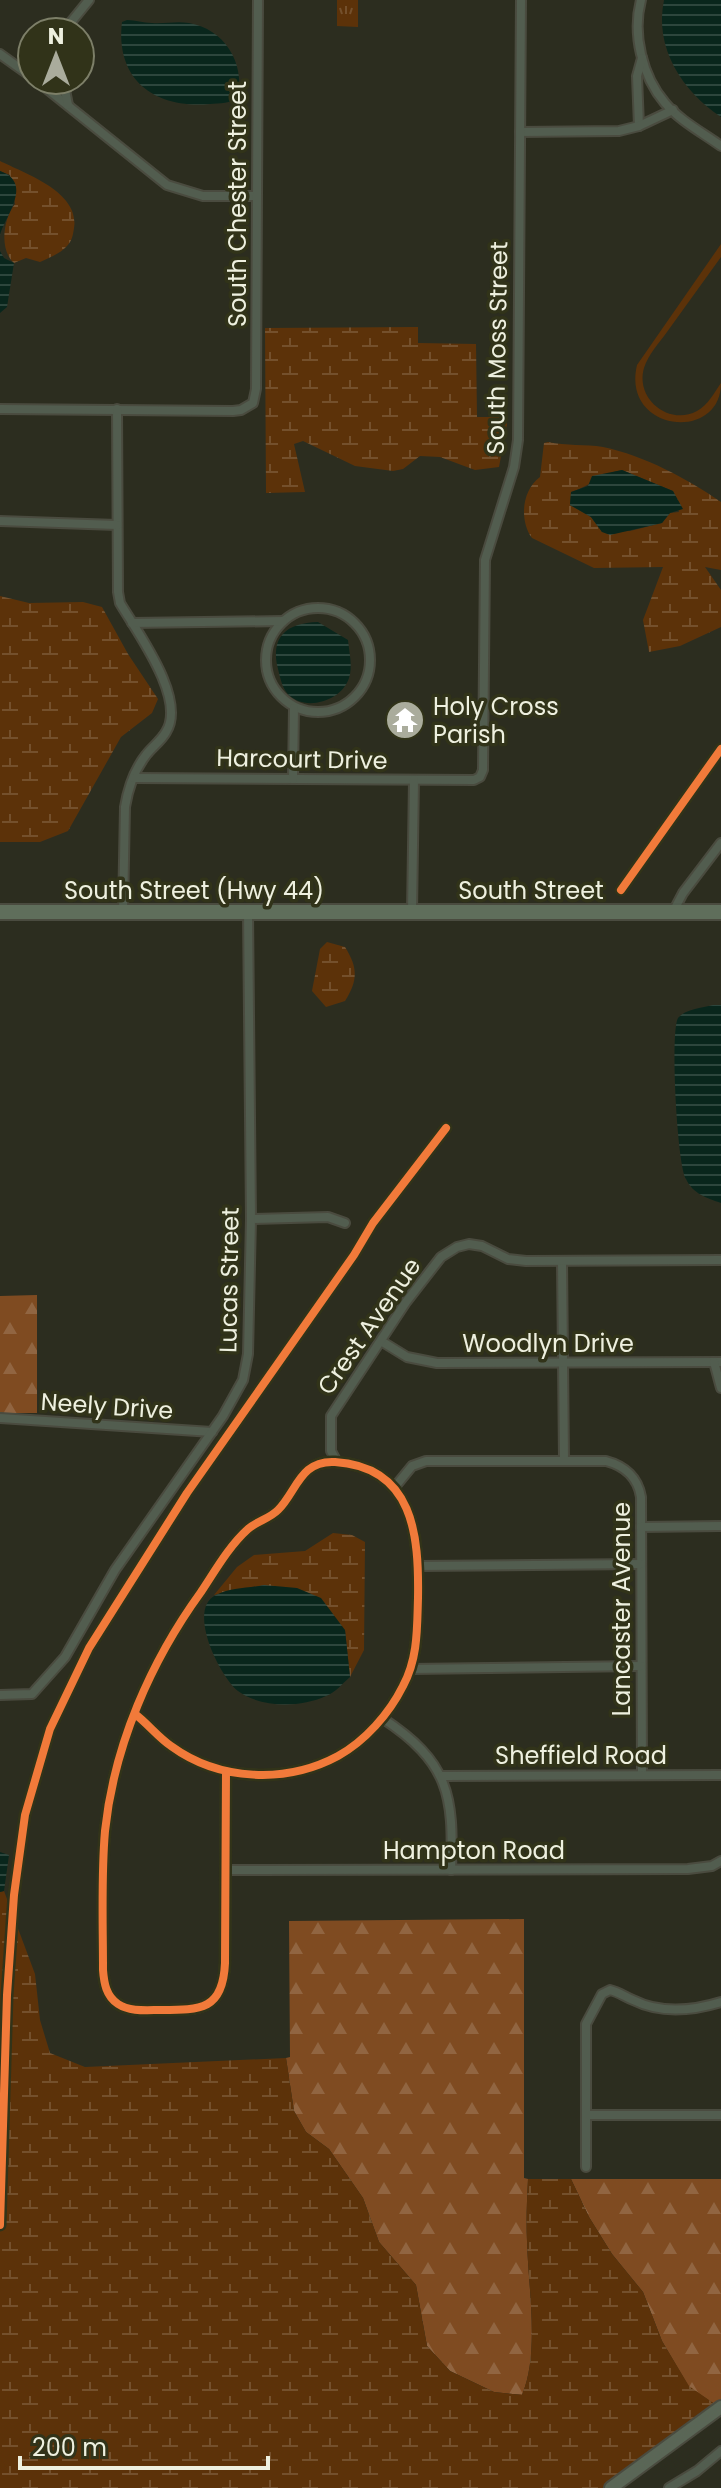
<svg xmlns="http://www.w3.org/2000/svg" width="721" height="2488" font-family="Poppins,sans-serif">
<defs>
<pattern id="forest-firs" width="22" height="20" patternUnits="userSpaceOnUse" patternTransform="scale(2)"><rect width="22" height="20" fill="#7f4b21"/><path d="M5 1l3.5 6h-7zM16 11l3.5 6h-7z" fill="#916541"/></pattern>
<pattern id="wetland-marsh" width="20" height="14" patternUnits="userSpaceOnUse" patternTransform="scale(2)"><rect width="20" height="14" fill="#5c3209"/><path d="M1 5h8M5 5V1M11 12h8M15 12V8" fill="none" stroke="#74502c"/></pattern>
<pattern id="park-tufts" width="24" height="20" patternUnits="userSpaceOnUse" patternTransform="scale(2)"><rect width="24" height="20" fill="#5c3209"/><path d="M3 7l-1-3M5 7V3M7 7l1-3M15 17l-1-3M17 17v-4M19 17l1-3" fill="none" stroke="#74502c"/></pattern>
<pattern id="water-rules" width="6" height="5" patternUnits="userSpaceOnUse" patternTransform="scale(2)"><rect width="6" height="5" fill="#09261c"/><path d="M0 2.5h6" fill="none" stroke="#2d463d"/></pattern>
</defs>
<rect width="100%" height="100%" fill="#2c2d1f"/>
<path fill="#5c3209" d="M721,244V257C703,282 685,307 667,332C659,343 648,355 644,368C635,399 669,426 697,411C708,405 714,393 721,383C721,443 621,432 637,365Z"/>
<g fill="url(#forest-firs)">
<path d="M37,1295V1413H0V1296Z"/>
<path d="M524,1919V2178L528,2179C527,2200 526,2220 527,2241C528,2287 540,2353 522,2395L494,2392L450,2371L427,2346L416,2285L379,2242L363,2198L329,2149L306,2132L294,2111L286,2058L290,2057L289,1921Z"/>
<path d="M571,2179H721V2401L716,2405L689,2387L662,2341L643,2292L612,2254L589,2217Z"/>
</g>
<g fill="url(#wetland-marsh)" fill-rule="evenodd">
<path d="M0,161C26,174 80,192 74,228C73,235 72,241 67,246C61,253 49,258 40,262L26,258L14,263C0,251 2,221 15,204L10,175L0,171Z"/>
<path d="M418,327V343L476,344L477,417H504L507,424L499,467L475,470L440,457L420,456L403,469L393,471L355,466L303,441L294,444L305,492L266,493L265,328Z"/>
<path d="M548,442C566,446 585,444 603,447C645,456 686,478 721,502V570L705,567L721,590V627L680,646L649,652L643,620L663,567L594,568L532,538C519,520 522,490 540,477L544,443ZM622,470L673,491L679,512L670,513L662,523L630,531L602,532L591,517L570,505L571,492C590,486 603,473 622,470Z"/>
<path d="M0,596L29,603L83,602L102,607L128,654L158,699L152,713L121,737L68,831L40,842H0Z"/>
<path d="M327,942L345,947C358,968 358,980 345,1001L326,1007L312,991L320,949Z"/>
<path d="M333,1533L352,1535L365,1542L364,1650L350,1677L345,1630L264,1585L214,1595L237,1567L254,1555L305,1551Z"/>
<path d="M4,1891L35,1974L40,2020L50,2053L85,2067L286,2058L294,2111L306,2132L329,2149L363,2198L379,2242L416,2285L427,2346L450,2371L494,2392L522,2395C540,2353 528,2286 527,2241C526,2220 527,2200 528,2179H571L589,2217L612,2254L643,2292L662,2341L689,2386L716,2405L603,2488H0V1892Z"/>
</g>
<path fill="url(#park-tufts)" d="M337,0H358V27L337,26Z"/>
<g fill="url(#water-rules)">
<path d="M664,0H721V117C682,91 654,48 664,0Z"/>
<path d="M127,20C136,20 143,23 152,23C164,24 176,21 189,23C224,29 245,62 238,97C231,104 220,103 210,104C155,109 115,80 122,22Z"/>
<path d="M0,171C33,183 7,213 0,235Z"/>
<path d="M0,251L4,258L14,263L7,307L0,313Z"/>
<path d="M622,470L673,491L683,509L670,513L662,523L610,535L602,532L591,517L570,505L571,492L588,486L592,476Z"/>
<path d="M318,622L348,640C349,651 353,667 349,678C342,701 304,713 287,693C282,687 280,677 278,669C270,637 286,623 318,622Z"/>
<path d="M713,1005H721V1203C707,1198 693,1194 686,1179C677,1163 670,1031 678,1018C685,1009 702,1008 713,1005Z"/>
<path d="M264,1585L297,1588L321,1598L345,1630L350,1677C343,1683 335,1693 326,1696C300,1708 261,1708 238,1691C220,1677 186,1609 216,1595C229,1588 250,1588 264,1585Z"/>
<path d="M0,1852L9,1855L4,1891L0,1892Z"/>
</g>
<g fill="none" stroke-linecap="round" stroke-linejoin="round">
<g stroke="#4a4b3f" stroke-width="12">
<g id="street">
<path d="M641,0C632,34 642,76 665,103C679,120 703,133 721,146"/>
<path d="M63,32L89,0"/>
<path d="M0,54L32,77"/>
<path d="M36,80L167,185L203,196H257"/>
<path d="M63,80L68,105"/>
<path d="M639,126L637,76L642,58"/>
<path d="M520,132L619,131L639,126L673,110"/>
<path d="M0,409L233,411L241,410L253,403L256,389L258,0"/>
<path d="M117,409L118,592L120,603C137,632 187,699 166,732C161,741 152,747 146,755C135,769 128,789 125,807L123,912"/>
<path d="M0,521L117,525"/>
<circle cx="318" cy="660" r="52"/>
<path d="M132,623L283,621"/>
<path d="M134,778L474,780L480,777L483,770L485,560L514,467L518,440L521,0"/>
<path d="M293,779L294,708"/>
<path d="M412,912L414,780"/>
<path d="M673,912L683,893L721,843"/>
<path d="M251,1219L328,1217L345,1223"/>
<path d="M562,1261L564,1459"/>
<path d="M381,1341L407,1357L437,1363L721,1362"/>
<path d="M714,1362L721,1388"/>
<path d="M0,1418L212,1432"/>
<path d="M337,1462L331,1451V1416L406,1302L441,1257L457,1247L469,1244L482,1246L508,1259L526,1261L721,1260"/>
<path d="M394,1488L412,1466L426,1461H606C625,1466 638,1478 641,1497L642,1775"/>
<path d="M641,1527L721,1526"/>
<path d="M418,1566L641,1564"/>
<path d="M410,1669L641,1666"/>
<path d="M0,1695L32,1694L65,1657L115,1570L223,1416L243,1380L248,1354L251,1219L248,912"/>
<path d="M135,1714C148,1724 158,1737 171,1746C219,1781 286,1784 338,1756C365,1741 389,1714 403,1686C418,1658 417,1629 418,1598C419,1536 414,1467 335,1462C300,1460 297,1491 278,1510C269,1519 257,1521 248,1529C229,1546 215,1571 201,1592C151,1661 114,1745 105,1831C101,1877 103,1924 103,1970C104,1983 106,1996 118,2004C130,2012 147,2010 161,2010C201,2010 223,2010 225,1963L226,1771"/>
<path d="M382,1718C449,1762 454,1795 451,1870"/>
<path d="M442,1776L721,1775"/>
<path d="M225,1870L688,1869L712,1866L721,1861"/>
<path d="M586,2115H721"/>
<path d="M586,2167V2024L602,1994L610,1990C619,1992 625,1997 633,2000C661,2014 692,2011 721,2002"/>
<path d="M669,2488L697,2471L721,2451"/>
</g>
</g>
<g stroke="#4a4b3f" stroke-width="16">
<path id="secondary" d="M611,2488L721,2407"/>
</g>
<g stroke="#4a4b3f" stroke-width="18">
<path id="primary" d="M0,912H721"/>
</g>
<use href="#street" stroke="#525d4f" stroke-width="8"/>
<use href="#secondary" stroke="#5a6656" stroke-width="12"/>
<use href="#primary" stroke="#5f6e5b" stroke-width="14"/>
<g stroke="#313319" stroke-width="13">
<g id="cycleway">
<path d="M621,890L721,749"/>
<path d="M135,1714C148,1724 158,1737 171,1746C219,1781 286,1784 338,1756C365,1741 389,1714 403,1686C418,1658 417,1629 418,1598C419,1536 414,1467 335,1462C300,1460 297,1491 278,1510C269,1519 257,1521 248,1529C229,1546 215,1571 201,1592C151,1661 114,1745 105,1831C101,1877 103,1924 103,1970C104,1983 106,1996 118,2004C130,2012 147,2010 161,2010C201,2010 223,2010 225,1963L226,1771"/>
<path d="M0,2225L7,1995L14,1895L25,1815L50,1729L89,1648L187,1493L354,1255L373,1223L446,1128"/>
</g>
</g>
<use href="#cycleway" stroke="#f17a3a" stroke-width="8"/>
</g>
<defs>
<g id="temple-disc" transform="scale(2)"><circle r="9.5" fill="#aaac9c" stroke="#313319"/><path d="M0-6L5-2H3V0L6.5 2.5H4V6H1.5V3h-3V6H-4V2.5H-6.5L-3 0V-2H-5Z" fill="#fff"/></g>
</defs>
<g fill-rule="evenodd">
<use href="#temple-disc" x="405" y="720"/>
</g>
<g text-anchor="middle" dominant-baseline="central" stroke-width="7" stroke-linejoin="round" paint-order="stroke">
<g font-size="24" fill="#eef0df" stroke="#313319">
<text transform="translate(237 204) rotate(-90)">South Chester Street</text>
<text transform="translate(497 348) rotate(-89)">South Moss Street</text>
<text transform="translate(302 759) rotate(1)">Harcourt Drive</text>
<text x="194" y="890">South Street (Hwy 44)</text>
<text x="531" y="890">South Street</text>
<text transform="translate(229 1280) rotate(-89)">Lucas Street</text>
<text transform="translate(369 1326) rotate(-55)">Crest Avenue</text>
<text x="548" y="1343">Woodlyn Drive</text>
<text transform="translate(107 1406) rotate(4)">Neely Drive</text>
<text transform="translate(621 1609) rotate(-90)">Lancaster Avenue</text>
<text x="581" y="1755">Sheffield Road</text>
<text x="474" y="1850">Hampton Road</text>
</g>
<g font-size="24" fill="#eef0df" stroke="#313319" text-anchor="start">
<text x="433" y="706">Holy Cross<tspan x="433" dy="28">Parish</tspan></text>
</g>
</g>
<g transform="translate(56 56)"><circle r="38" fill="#313319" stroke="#7d7f68" stroke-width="2"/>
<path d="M0-6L14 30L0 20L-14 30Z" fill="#aaac9c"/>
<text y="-12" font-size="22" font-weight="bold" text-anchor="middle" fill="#eef0df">N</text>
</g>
<path d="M20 2456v12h248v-12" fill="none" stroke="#eef0df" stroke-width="4"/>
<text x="32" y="2456" font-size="24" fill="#eef0df" stroke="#313319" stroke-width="6" paint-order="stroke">200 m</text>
</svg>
